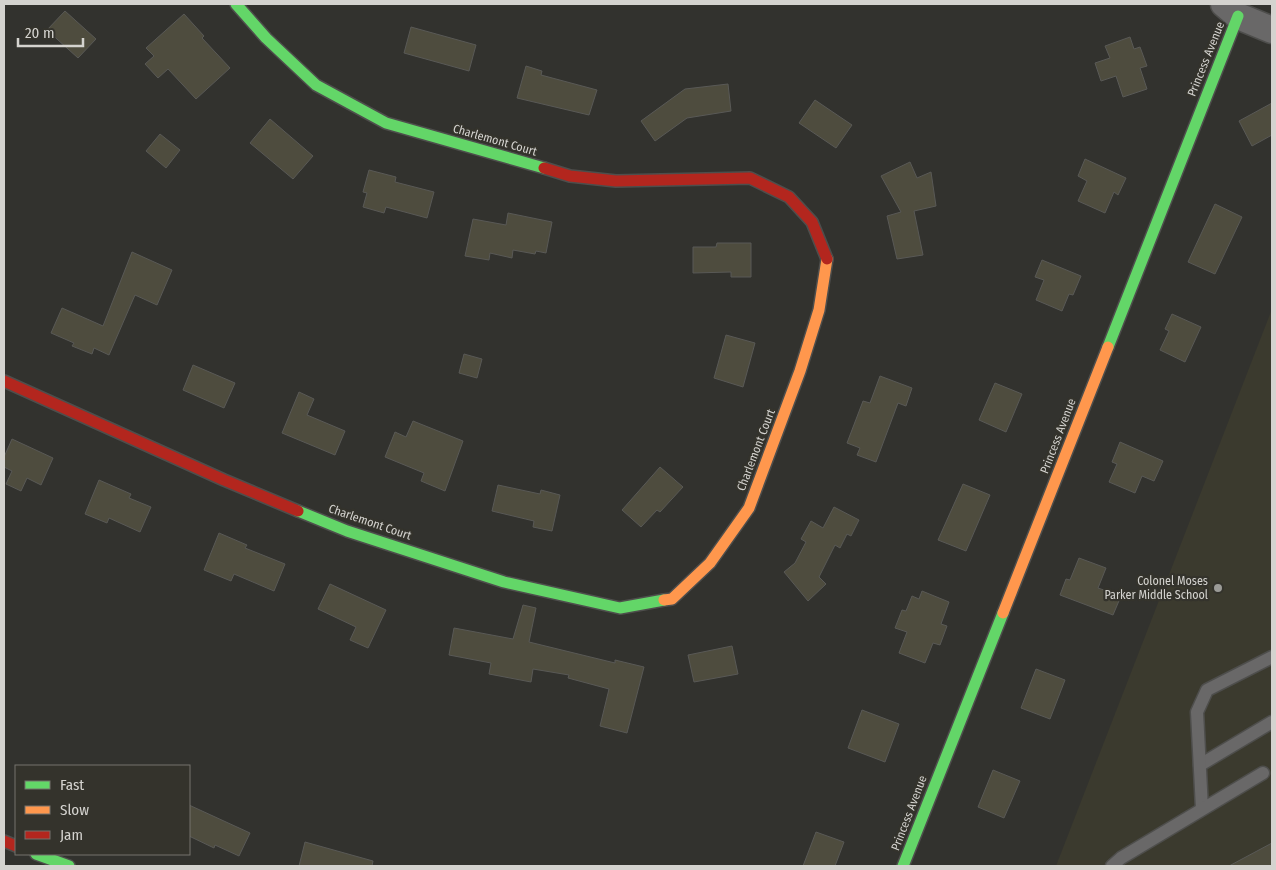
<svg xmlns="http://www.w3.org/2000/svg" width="1276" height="870" font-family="'Fira Sans Condensed',sans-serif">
<rect width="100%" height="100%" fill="#32322e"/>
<path fill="#3b3a2e" d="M1272,309V866H1056Z"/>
<g fill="#4e4c3e" stroke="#595956">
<path d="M65,11L96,39L78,58L47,30Z"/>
<path d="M184,14L204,36L202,38L230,68L196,99L168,69L158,78L145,64L154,56L146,48Z"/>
<path d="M411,27L476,45L469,71L404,53Z"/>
<path d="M1130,37L1134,49L1140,47L1147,66L1140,68L1147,89L1123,97L1116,76L1101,81L1095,63L1110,58L1105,46Z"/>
<path d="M526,66L542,71L541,75L597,90L589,115L517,98Z"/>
<path d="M728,84L731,111L687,118L655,141L641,121L685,89Z"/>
<path d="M815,100L852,125L836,148L799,123Z"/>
<path d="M1272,103V135L1252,146L1239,121Z"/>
<path d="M270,119L313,156L293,179L250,143Z"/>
<path d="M160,134L180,150L166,168L146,151Z"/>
<path d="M1085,159L1126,178L1118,195L1114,192L1105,213L1078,201L1087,181L1078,176Z"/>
<path d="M910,162L917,178L931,172L936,206L914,211L923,255L897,259L887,216L901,212L881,176Z"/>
<path d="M369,170L396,177L395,182L434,192L427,218L386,207L384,213L363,207L367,193L363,192Z"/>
<path d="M1215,204L1242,217L1215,274L1188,262Z"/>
<path d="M508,213L552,222L546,253L536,251L535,254L513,250L512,258L490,253L489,260L465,256L473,219L506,225Z"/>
<path d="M717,243H751V277H731V272L693,273V247H716Z"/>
<path d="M132,252L172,270L157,305L135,295L109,355L94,348L92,354L72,346L74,343L51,333L62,308L103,326Z"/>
<path d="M1042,260L1081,276L1073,295L1069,294L1062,311L1036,300L1044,280L1035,277Z"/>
<path d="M1172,314L1201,327L1185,362L1160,350L1169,331L1165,329Z"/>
<path d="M726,335L755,343L743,387L714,378Z"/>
<path d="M464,354L482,359L477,378L459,373Z"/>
<path d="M193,365L235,383L224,408L183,390Z"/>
<path d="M880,376L912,388L906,406L898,403L876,462L857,455L860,448L847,443L863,401L870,403Z"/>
<path d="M995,383L1022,394L1006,432L979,420Z"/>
<path d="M299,392L314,399L307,415L345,431L335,455L282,433Z"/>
<path d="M413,421L463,441L445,491L421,481L424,473L385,457L395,432L406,437Z"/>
<path d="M12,439L53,458L41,485L27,478L21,491L6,484L12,471L4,467V457Z"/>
<path d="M1120,442L1163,461L1154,481L1142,476L1135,493L1109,482L1117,464L1112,462Z"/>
<path d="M660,467L683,487L660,512L657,510L641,527L622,510Z"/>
<path d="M99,480L131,494L129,498L151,507L140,532L109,518L107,523L85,514Z"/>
<path d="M963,484L990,495L966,551L938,540Z"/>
<path d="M498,485L540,494L541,490L560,495L552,531L533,527L534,521L492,511Z"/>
<path d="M834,507L859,520L851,536L847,534L840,548L835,545L819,577L826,584L808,601L784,572L795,563L806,542L801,539L811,521L823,528Z"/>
<path d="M219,533L247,545L245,548L285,564L274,591L234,574L231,581L204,570Z"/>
<path d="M1079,558L1106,568L1098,588L1121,596L1113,615L1060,595L1066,579L1070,580Z"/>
<path d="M330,584L386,610L368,648L350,640L356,627L318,609Z"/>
<path d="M922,591L949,602L941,624L947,626L940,645L933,643L925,663L899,653L907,632L895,628L902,610L906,611L912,596L919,599Z"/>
<path d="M523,605L536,608L529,642L615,663V660L644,667L627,733L600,726L609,689L568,678L569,675L533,669L531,682L489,674L491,663L449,655L454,628L513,639Z"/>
<path d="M732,646L738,674L694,682L688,655Z"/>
<path d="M1036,669L1065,680L1050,719L1021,708Z"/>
<path d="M862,710L899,724L885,762L848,748Z"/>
<path d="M993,770L1020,781L1004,818L978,807Z"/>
<path d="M189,805L250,833L239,856L215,845L214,848L189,836Z"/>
<path d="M816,832L844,842L835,866H803Z"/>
<path d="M305,842L373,861L372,866H299Z"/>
<path d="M1272,843V866H1229Z"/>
</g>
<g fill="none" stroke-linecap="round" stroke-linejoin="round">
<g stroke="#4e4e4c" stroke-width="15">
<g id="lane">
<path d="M1200,765L1272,722"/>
<path d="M1202,809L1197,712L1207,690L1272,657"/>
<path d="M1112,866L1121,858L1263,773"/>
</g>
</g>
<g stroke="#4e4e4c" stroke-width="29">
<path id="street" d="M1224,4L1238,16L1272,30"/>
</g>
<g stroke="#4e4e4c" stroke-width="14">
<g id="fast">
<path d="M236,4L266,38L316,85L386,123L544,168"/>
<path d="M1108,347L1238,16"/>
<path d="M298,511L347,531L504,582L620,608L664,600"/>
<path d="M36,854L69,866"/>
<path d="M903,866L1003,613"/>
</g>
</g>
<g stroke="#4e4e4c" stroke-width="14">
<g id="slow">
<path d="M664,600L672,599L710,563L749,508L800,371L819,310L827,259"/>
<path d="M1003,613L1108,347"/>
</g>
</g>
<g stroke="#4e4e4c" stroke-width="14">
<g id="jam">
<path d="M544,168L570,176L616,181L750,178L789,197L812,222L827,259"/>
<path d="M4,381L224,480L298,511"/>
<path d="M4,841L16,846"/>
</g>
</g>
<use href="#lane" stroke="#696868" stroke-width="12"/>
<use href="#street" stroke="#696868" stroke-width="26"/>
<use href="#fast" stroke="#63d668" stroke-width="11"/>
<use href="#slow" stroke="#ff974d" stroke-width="11"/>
<use href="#jam" stroke="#b3261e" stroke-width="11"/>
</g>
<circle fill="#9b9b97" stroke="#34332c" stroke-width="2" cx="1218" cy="588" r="5"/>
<g text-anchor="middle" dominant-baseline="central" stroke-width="4.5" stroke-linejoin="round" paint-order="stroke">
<g font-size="12" fill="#d4d3cf" stroke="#34332c">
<text transform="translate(1206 59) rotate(-68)">Princess Avenue</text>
<text transform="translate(495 140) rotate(16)">Charlemont Court</text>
<text transform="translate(1058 436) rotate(-69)">Princess Avenue</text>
<text transform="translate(756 450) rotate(-69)">Charlemont Court</text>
<text transform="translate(370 522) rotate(19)">Charlemont Court</text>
<text transform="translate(909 813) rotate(-69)">Princess Avenue</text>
</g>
<g font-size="12" fill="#d4d3cf" stroke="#34332c" text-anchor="end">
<text x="1208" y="581">Colonel Moses<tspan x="1208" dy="14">Parker Middle School</tspan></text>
</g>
</g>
<rect width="1276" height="870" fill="none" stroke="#d4d3cf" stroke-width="10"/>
<rect x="15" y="765" width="175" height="90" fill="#34332c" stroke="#74736d"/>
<rect x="25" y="781" width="25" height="8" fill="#63d668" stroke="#74736d"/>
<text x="60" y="790" font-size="15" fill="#d4d3cf">Fast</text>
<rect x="25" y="806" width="25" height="8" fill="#ff974d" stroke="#74736d"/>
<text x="60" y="815" font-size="15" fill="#d4d3cf">Slow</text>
<rect x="25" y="831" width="25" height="8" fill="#b3261e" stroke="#74736d"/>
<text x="60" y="840" font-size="15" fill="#d4d3cf">Jam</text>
<path d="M18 38v8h65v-8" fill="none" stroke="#d4d3cf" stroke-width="2.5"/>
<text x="25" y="38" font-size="15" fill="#d4d3cf" stroke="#34332c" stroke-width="4" paint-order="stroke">20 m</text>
</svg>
